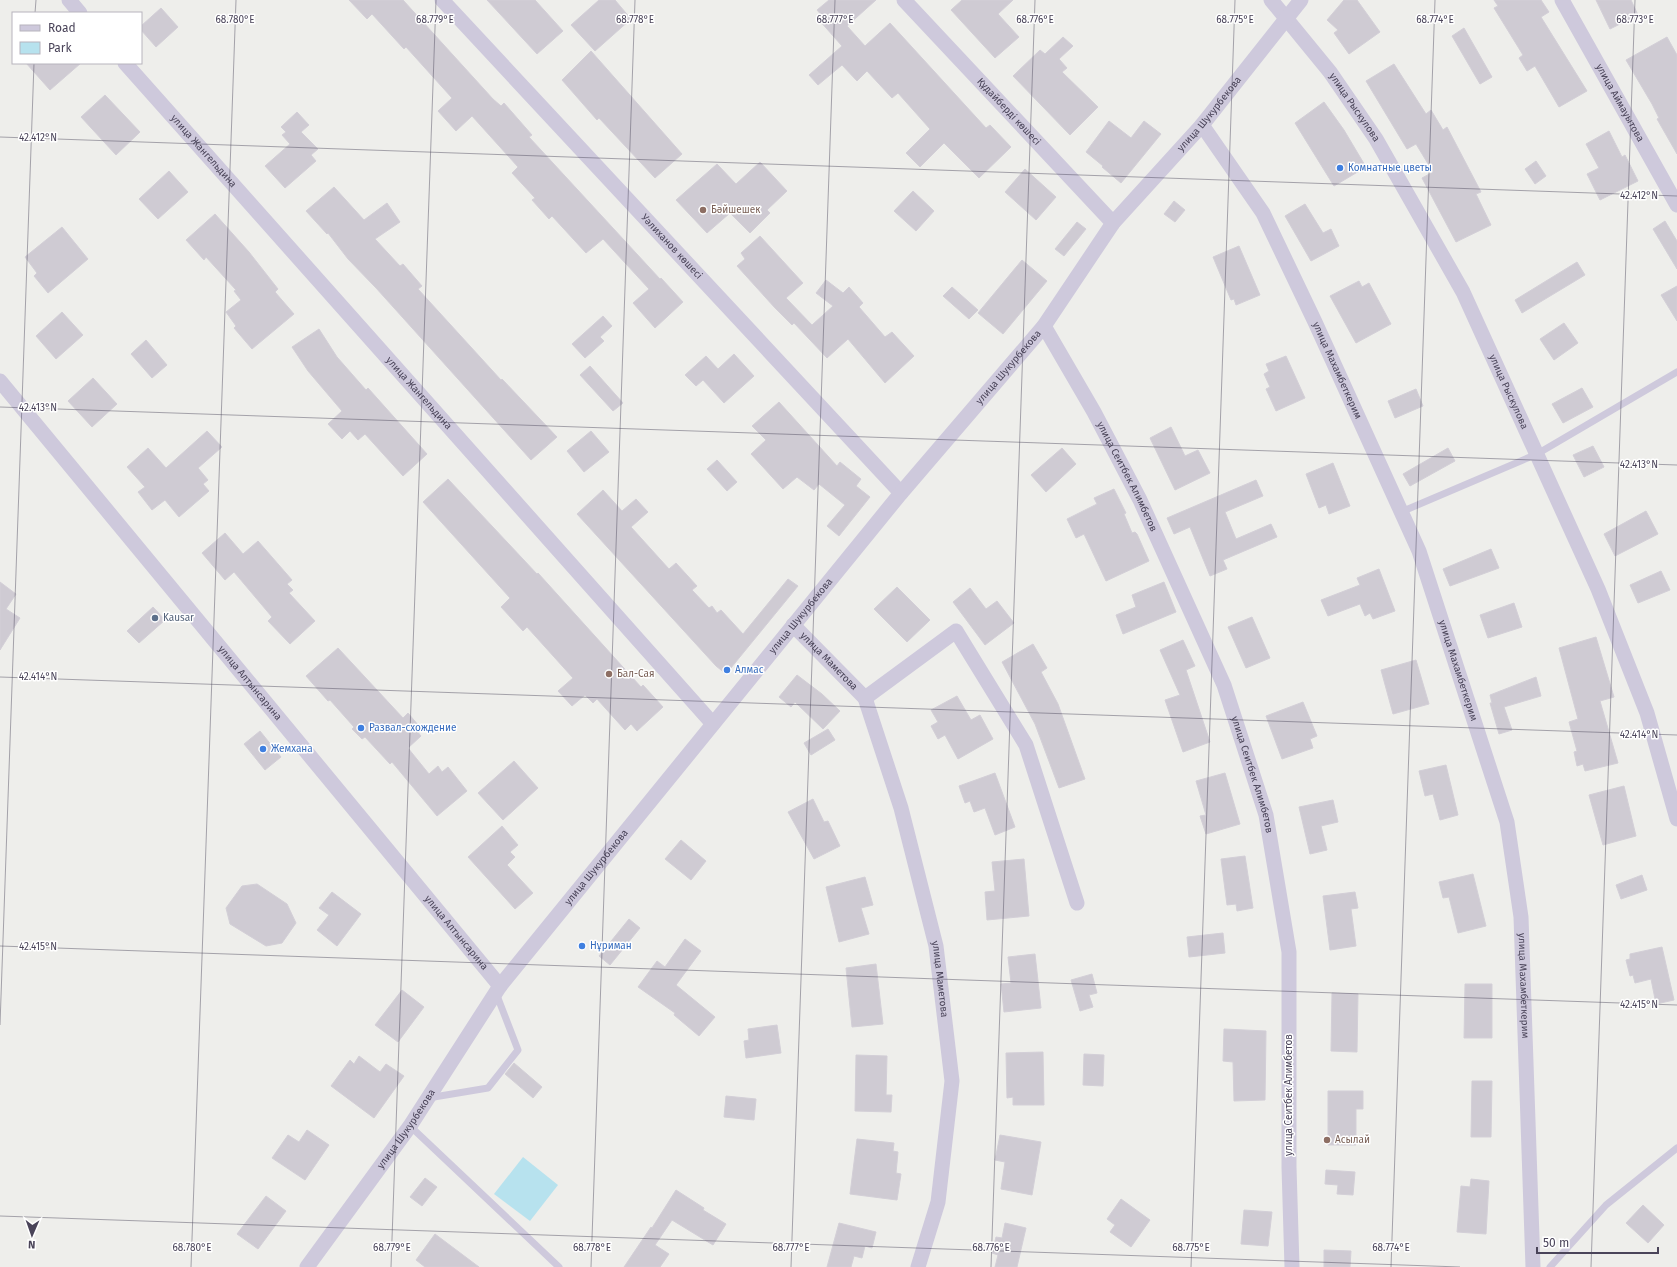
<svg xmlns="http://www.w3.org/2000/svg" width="1677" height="1267" font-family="'Fira Sans',sans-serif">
<rect width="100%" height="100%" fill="#eeeeeb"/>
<path fill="#b7e2ee" d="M523,1157L558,1185L530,1221L494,1194Z"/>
<g fill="#cfcbd3" stroke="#d3cfd7">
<path d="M349,0H403L493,99L501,106L504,103L532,135L529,137L660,279L661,278L683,302L655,328L633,303L649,289L603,239L586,253L552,216L549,219L532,200L535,198L512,173L518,167L472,116L456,131L438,111L452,98L406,47L404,49L372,14L367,19Z"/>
<path d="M487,0H535L563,31L537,54Z"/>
<path d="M599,0H615L631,19L595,51L571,25Z"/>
<path d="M829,0H876L847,26L865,46L890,23L986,128L990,125L1011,147L979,178L944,143L920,167L906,153L930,129L898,93L892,98L867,71L857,81L842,65L818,85L809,75L842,46L819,20L823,17L817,10Z"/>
<path d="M962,0H1013L998,14L1019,37L995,58L951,10Z"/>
<path d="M1344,0H1357L1380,32L1349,54L1334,33L1338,30L1327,20Z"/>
<path d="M1494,0H1541L1549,12L1541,17L1587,91L1559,107L1535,66L1527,71L1519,58L1523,55L1494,8L1498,6Z"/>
<path d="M1596,0H1631L1638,15L1610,29Z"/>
<path d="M161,8L178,27L156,47L141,30V26Z"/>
<path d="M1464,28L1492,77L1480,84L1452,36Z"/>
<path d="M1063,37L1073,46L1059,59L1067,68L1062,72L1098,107L1070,135L1013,76L1040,50L1045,54Z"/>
<path d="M1667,37L1677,55V154L1657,119L1659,118L1652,104L1626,60Z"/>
<path d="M591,51L682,154L655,178L599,118L597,120L562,80Z"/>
<path d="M26,63H81L50,90Z"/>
<path d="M1394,64L1426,114L1431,110L1443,130L1447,127L1481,192L1476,194L1491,225L1456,242L1422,178L1433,172L1416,144L1407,149L1366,81Z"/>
<path d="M105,95L140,132L116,155L81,117Z"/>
<path d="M1324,102L1344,130L1366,167L1334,186L1295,123Z"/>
<path d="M297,112L309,125L301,132L318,149L311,155L316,161L285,188L265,166L290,144L282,135L286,132L281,127Z"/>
<path d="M1109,121L1131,138L1144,121L1161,134L1121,183L1102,167L1103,166L1086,152Z"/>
<path d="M1609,131L1622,157L1625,155L1638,181L1600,200L1587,174L1599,168L1586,144Z"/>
<path d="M1536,161L1546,176L1535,184L1525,169Z"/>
<path d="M760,162L787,191L767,210L770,213L750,233L730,213L707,233L676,200L717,164L736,184Z"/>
<path d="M1025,169L1056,197L1036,220L1005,192Z"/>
<path d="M169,171L188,192L158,219L139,199Z"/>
<path d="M334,187L364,220L387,203L400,222L375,239L400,266L403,264L422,286L418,289L501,380L502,379L557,437L531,460L376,288L348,259L328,233L327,234L306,211Z"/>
<path d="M913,191L934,211L916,231L894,211Z"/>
<path d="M1174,201L1185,210L1175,222L1164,214Z"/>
<path d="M1305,204L1323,233L1331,229L1339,246L1311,261L1285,216Z"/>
<path d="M215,214L249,252L278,289L275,292L294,314L252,349L234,328L236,326L226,312L241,300L234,291L236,290L206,257L204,260L186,240Z"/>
<path d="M1665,221L1677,241V269L1653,229Z"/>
<path d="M1077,222L1086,229L1064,256L1055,249Z"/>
<path d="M62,227L88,259L48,293L34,276L37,273L25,257Z"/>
<path d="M760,236L803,283L786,298L812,325L833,306L816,293L826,280L843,293L849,287L863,303L859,307L885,337L892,332L914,356L885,383L848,339L827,358L794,323L792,325L775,308L737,266L745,259L741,253Z"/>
<path d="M1239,246L1260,295L1236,305L1234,299L1231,300L1213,257Z"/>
<path d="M1022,260L1047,281L1003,334L978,313Z"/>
<path d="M1577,262L1585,275L1522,313L1515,300Z"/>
<path d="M1359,281L1362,287L1369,283L1391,324L1356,343L1330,296Z"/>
<path d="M1677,286V321L1661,295Z"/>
<path d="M952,287L978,310L969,319L943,296Z"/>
<path d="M62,312L83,335L56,359L36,336Z"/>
<path d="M603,316L612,326L600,337L604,341L585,358L572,344Z"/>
<path d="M1564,323L1578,343L1554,360L1540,339Z"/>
<path d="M319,329L337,357L366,390L368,388L427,454L403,476L365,434L358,440L350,431L342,439L328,424L342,411L308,371L292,347Z"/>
<path d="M146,340L167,365L152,378L131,354Z"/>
<path d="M734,354L754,376L724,403L703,380L696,386L685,375L706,356L718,369Z"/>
<path d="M1286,356L1305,398L1276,411L1266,389L1270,387L1264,374L1269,371L1266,364Z"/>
<path d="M590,366L623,403L613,411L580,375Z"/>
<path d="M93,378L117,404L92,427L68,401Z"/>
<path d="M1582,388L1593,407L1563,423L1552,404Z"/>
<path d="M1416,389L1423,406L1395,418L1388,401Z"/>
<path d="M779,402L837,466L840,462L861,479L856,486L870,497L839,536L827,526L845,505L819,484L814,490L797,477L783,489L751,454L766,440L752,426Z"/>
<path d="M1171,427L1185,456L1198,450L1210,473L1175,490L1150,438Z"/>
<path d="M207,431L222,447L198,468L208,480L203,484L209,491L179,517L165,500L152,510L138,492L145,487L127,467L148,448L166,468Z"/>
<path d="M591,431L609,452L584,472L567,451Z"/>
<path d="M1593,446L1604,467L1584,477L1573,455Z"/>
<path d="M1062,448L1076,464L1046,492L1031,475Z"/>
<path d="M1448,448L1455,461L1410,486L1403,474Z"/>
<path d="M717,460L737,482L727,491L707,469Z"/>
<path d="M1333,463L1350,506L1329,514L1326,505L1319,508L1306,474Z"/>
<path d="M448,479L537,574L538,573L641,687L643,685L663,707L637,731L631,724L625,730L597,699L593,703L585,695L572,706L558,691L573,678L527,627L523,631L501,607L510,598L423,502Z"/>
<path d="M1256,480L1263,496L1225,512L1236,539L1271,524L1277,537L1223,560L1227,569L1210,576L1190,527L1174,534L1167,518Z"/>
<path d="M1114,489L1126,513L1124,514L1132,533L1135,532L1137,534L1149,561L1106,581L1084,534L1076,538L1067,519L1097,504L1094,498Z"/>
<path d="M603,490L622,511L636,499L648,512L631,527L669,569L676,563L697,586L692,590L709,608L712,606L717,613L721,610L743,634L788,579L798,586L726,674L716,666L577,514Z"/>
<path d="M1646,511L1658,534L1615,556L1604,534Z"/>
<path d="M225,533L243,554L258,541L292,580L287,584L293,590L289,593L315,621L290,644L268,621L272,617L234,572L225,580L202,553Z"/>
<path d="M1491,549L1499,568L1450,586L1443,569Z"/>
<path d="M1379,569L1395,611L1373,619L1370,613L1365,616L1360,604L1328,616L1321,600L1360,585L1357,578Z"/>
<path d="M1661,571L1670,590L1638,603L1630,585Z"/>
<path d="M0,582L16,594L6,609L20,618L0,650Z"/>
<path d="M1164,582L1176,612L1123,634L1116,615L1136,607L1132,595Z"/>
<path d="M897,587L930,620L907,642L874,609Z"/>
<path d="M970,588L986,609L997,601L1014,623L985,645L953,602Z"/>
<path d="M1514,603L1522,627L1488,638L1480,615Z"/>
<path d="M153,607L165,620L139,643L127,631Z"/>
<path d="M1252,617L1270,658L1246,668L1228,627Z"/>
<path d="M1596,637L1614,697L1600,701L1618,763L1585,771L1583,764L1577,766L1574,752L1577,751L1569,722L1578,719L1559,648Z"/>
<path d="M1183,640L1195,666L1186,670L1210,742L1183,752L1165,700L1180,695L1160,650Z"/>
<path d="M1033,644L1047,668L1041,672L1058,704L1085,779L1059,788L1035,724L1002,662Z"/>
<path d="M338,648L403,718L408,713L419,726L416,730L421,736L408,748L429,774L438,766L442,772L448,767L467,791L437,816L392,762L390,764L365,737L362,739L352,729L354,727L330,700L328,701L306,676Z"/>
<path d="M1416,660L1429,704L1393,714L1381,670Z"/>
<path d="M797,675L822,694L840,711L823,729L795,702L791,707L779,697Z"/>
<path d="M1536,677L1541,696L1504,707L1512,730L1499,734L1490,703H1492L1490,695Z"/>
<path d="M957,696L971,720L980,715L993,739L958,759L945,735L938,739L931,726L938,722L931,710Z"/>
<path d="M1303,702L1317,736L1310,739L1313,748L1282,759L1266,716Z"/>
<path d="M828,729L835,740L811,755L804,743Z"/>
<path d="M260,731L281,757L265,770L244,744Z"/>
<path d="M514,761L538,788L503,820L478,793Z"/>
<path d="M1446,765L1458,815L1440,820L1433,794L1425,796L1419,771Z"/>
<path d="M995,773L1015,827L995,835L985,808L974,812L970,801L965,803L959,786Z"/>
<path d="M1225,773L1240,824L1206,834L1200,816L1206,815L1196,781Z"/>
<path d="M1624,786L1636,836L1603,845L1589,795Z"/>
<path d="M813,799L824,822L828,821L840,846L814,859L788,812Z"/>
<path d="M1333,800L1338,822L1321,826L1327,850L1310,854L1299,807Z"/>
<path d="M502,826L518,845L510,852L515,857L507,865L533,893L515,909L468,857Z"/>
<path d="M681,840L706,861L691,880L665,859Z"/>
<path d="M1245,856L1253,908L1237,911L1236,904L1227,905L1221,859Z"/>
<path d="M1024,859L1029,916L987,920L985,892L995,891L992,862Z"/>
<path d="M1473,874L1486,926L1458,933L1449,897L1443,898L1439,882Z"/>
<path d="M1642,875L1647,890L1621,899L1616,885Z"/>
<path d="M865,877L873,905L861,908L869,934L839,942L826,887Z"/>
<path d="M257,884L287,904L296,923L282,943L266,946L230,924L226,908L242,886Z"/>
<path d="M332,892L361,914L337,946L317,930L329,915L319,908Z"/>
<path d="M1355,892L1358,908L1351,909L1356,946L1330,950L1323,896Z"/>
<path d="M629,919L640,928L610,965L599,956Z"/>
<path d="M1223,933L1225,953L1189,957L1187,937Z"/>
<path d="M685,939L701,951L676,985L715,1017L699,1036L674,1015L675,1013L638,987L657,961L665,967Z"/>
<path d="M1662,947L1674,1000L1656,1004L1651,979L1635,983L1633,975L1630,976L1626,960L1630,959V954Z"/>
<path d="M1035,954L1041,1008L1004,1012L1001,984L1011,983L1008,957Z"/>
<path d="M876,964L883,1024L852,1027L846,968Z"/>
<path d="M1092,974L1097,993L1089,995L1093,1007L1080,1011L1071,980Z"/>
<path d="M1465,984H1492V1038H1464Z"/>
<path d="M402,990L424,1007L398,1042L375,1025Z"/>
<path d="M1332,993L1358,994L1357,1052L1331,1051Z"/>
<path d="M777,1025L781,1053L746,1058L744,1041L749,1040L748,1029Z"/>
<path d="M1224,1029L1266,1031L1265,1100L1234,1101L1233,1062L1223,1061Z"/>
<path d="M1043,1052L1044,1105H1013V1097L1007,1098L1006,1053Z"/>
<path d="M1084,1054L1104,1055L1103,1086L1083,1085Z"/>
<path d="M856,1055L887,1056L886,1095H892L891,1112L855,1111Z"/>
<path d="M359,1056L380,1072L386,1064L404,1076L374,1118L331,1086L350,1060L354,1064Z"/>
<path d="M514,1063L542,1087L533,1098L505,1074Z"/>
<path d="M1472,1081H1492L1491,1137H1471Z"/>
<path d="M1328,1091H1363V1109H1356V1145H1328Z"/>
<path d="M726,1096L756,1099L754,1120L724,1117Z"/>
<path d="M307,1130L329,1145L305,1180L272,1158L288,1135L299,1142Z"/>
<path d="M1000,1135L1041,1142L1032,1195L1001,1189L1005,1162L995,1160Z"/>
<path d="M857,1139L894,1143L893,1151L898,1152L896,1173L901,1174L897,1200L850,1194Z"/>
<path d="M1326,1170L1355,1172L1353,1195L1337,1194L1338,1185L1325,1184Z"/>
<path d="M425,1178L437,1187L422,1206L410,1197Z"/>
<path d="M1471,1179L1489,1181L1486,1234L1457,1232L1461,1186L1470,1187Z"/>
<path d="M676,1190L704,1208L703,1210L726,1224L713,1245L672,1220L655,1245L669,1254L660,1267H624L651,1227L652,1228Z"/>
<path d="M266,1196L286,1211L258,1249L237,1234Z"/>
<path d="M1121,1199L1150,1220L1131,1247L1110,1232L1115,1225L1107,1219Z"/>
<path d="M1643,1205L1664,1225L1648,1243L1626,1223Z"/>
<path d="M1244,1210L1272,1212L1268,1246L1241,1244Z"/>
<path d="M839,1223L876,1232L872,1248L865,1246L862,1258L854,1256L851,1267H827Z"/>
<path d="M1005,1223L1026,1228L1017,1267H995L998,1255L992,1253L996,1237L1002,1238Z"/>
<path d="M435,1234L479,1267H425L416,1260Z"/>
<path d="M1324,1250L1351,1251L1350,1267H1324Z"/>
</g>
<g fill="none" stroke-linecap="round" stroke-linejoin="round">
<g stroke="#cec9dc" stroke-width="7">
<path d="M1401,512L1537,454L1677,372"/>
<path d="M428,1098L488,1088L518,1050L496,993"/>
<path d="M410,1126L559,1267"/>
<path d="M1550,1267L1606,1205L1677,1148"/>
</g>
<g stroke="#cec9dc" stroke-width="15">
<path d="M69,0L80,13"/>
<path id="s1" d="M442,0L901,493"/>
<path id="s2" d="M904,0L1113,223"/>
<path id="s3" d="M1271,0L1330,72L1376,139L1463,292L1598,589L1647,713L1677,819"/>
<path id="s4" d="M1562,0L1677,205"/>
<path id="s5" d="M125,63L713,724"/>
<path id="s6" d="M1202,125L1263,213L1315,322L1419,551L1507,822L1521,917L1533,1267"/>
<path id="s7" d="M1044,326L1094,412L1140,500L1224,685L1266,815L1289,952V1167L1292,1267"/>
<path id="s8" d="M0,381L500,986"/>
<path id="s9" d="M793,625L865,698L901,808L936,946L952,1081L938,1202L918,1267"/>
<path d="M865,698L956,631L1026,745L1077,903"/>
<path id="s10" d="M307,1267L410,1126L500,986L901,493L1044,326L1113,223L1202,125L1301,0"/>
</g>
</g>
<path fill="none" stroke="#4a4459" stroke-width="1" stroke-opacity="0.45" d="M35,13L36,0M0,137L1677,196M0,407L1677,465M0,677L1677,735M0,946L1677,1005M0,1025L34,63M0,1216L1460,1267M191,1267L236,0M391,1267L436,0M591,1267L635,0M791,1267L835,0M991,1267L1035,0M1191,1267L1235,0M1391,1267L1435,0M1591,1267L1635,0"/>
<g fill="#3f7fe0" stroke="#fff" stroke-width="1.5">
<circle cx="1340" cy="168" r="4"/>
<circle cx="727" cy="670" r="4"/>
<circle cx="361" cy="728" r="4"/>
<circle cx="263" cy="749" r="4"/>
<circle cx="582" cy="946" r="4"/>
</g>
<g fill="#8d6e63" stroke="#fff" stroke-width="1.5">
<circle cx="703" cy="210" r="4"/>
<circle cx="609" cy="674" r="4"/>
<circle cx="1327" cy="1140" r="4"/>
</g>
<circle fill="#5c6f8a" stroke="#fff" stroke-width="1.5" cx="155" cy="618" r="4"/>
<g text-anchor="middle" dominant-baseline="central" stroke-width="3" stroke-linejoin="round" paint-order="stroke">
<g font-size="10" fill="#4a4459" stroke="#fff">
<text stroke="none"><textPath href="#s4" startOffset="118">улица Аймауытова</textPath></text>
<text stroke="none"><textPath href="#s3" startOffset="136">улица Рыскулова</textPath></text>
<text stroke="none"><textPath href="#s2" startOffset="153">Құдайберді көшесі</textPath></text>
<text stroke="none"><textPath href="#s10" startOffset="1466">улица Шукурбекова</textPath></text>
<text stroke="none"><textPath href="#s5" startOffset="118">улица Жангельдина</textPath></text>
<text stroke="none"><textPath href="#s1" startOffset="337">Уәлиханов көшесі</textPath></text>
<text stroke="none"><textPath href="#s10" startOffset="1142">улица Шукурбекова</textPath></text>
<text stroke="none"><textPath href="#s6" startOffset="281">улица Махамбеткерим</textPath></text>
<text stroke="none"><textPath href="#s3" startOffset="460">улица Рыскулова</textPath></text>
<text stroke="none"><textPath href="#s5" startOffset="442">улица Жангельдина</textPath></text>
<text stroke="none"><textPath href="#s7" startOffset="172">улица Сеитбек Алимбетов</textPath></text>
<text stroke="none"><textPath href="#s10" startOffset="818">улица Шукурбекова</textPath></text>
<text stroke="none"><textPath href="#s9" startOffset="51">улица Маметова</textPath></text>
<text stroke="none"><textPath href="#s6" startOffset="605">улица Махамбеткерим</textPath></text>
<text stroke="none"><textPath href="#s8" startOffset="392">улица Алтынсарина</textPath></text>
<text stroke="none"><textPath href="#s7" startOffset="496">улица Сеитбек Алимбетов</textPath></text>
<text stroke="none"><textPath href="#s10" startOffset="494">улица Шукурбекова</textPath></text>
<text stroke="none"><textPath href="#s8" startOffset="716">улица Алтынсарина</textPath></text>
<text stroke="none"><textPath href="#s9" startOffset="394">улица Маметова</textPath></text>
<text stroke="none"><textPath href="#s6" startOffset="929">улица Махамбеткерим</textPath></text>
<text transform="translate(1289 1095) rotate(-90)">улица Сеитбек Алимбетов</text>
<text stroke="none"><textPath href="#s10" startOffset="170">улица Шукурбекова</textPath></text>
</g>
<g font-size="10" fill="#366cbe" stroke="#fff" text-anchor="start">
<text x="1348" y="168">Комнатные цветы</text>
<text x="735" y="670">Алмас</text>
<text x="369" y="728">Развал-схождение</text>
<text x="271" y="749">Жемхана</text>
<text x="590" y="946">Нұриман</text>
</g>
<g font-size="10" fill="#785e54" stroke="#fff" text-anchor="start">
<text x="711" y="210">Бәйшешек</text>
<text x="617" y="674">Бал-Сая</text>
<text x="1335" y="1140">Асылай</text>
</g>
<g font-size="10" fill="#4e5e75" stroke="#fff" text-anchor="start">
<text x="163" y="618">Kausar</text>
</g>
</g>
<g font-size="10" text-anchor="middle" fill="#4a4459" stroke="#fff" stroke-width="3" stroke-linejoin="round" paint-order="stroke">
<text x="235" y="23">68.780°E</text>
<text x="435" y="23">68.779°E</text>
<text x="635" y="23">68.778°E</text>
<text x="835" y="23">68.777°E</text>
<text x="1035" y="23">68.776°E</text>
<text x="1235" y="23">68.775°E</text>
<text x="1435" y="23">68.774°E</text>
<text x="1635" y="23">68.773°E</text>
<text x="38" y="141">42.412°N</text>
<text x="1639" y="199">42.412°N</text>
<text x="38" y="411">42.413°N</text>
<text x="1639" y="468">42.413°N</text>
<text x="38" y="680">42.414°N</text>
<text x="1639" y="738">42.414°N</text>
<text x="38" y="950">42.415°N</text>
<text x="1639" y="1008">42.415°N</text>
<text x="192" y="1251">68.780°E</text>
<text x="392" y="1251">68.779°E</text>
<text x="592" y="1251">68.778°E</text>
<text x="791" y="1251">68.777°E</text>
<text x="991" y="1251">68.776°E</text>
<text x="1191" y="1251">68.775°E</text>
<text x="1391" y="1251">68.774°E</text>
</g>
<rect x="12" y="12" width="130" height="52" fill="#ffffff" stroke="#b7b4bd"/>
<rect x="20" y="25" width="20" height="6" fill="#cec9dc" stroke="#b7b4bd"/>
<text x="48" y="32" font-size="12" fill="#4a4459">Road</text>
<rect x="20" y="42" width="20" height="12" fill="#b7e2ee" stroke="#b7b4bd"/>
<text x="48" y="52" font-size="12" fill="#4a4459">Park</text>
<g transform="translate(32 1235) rotate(182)" stroke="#ffffff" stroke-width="3" paint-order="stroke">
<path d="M0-3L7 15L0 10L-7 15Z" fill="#4a4459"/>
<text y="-6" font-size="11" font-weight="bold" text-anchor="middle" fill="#4a4459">N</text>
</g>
<path d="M1537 1247v6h121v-6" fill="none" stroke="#4a4459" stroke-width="2"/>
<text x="1543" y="1247" font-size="12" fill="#4a4459" stroke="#ffffff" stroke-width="3" paint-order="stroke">50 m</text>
</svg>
